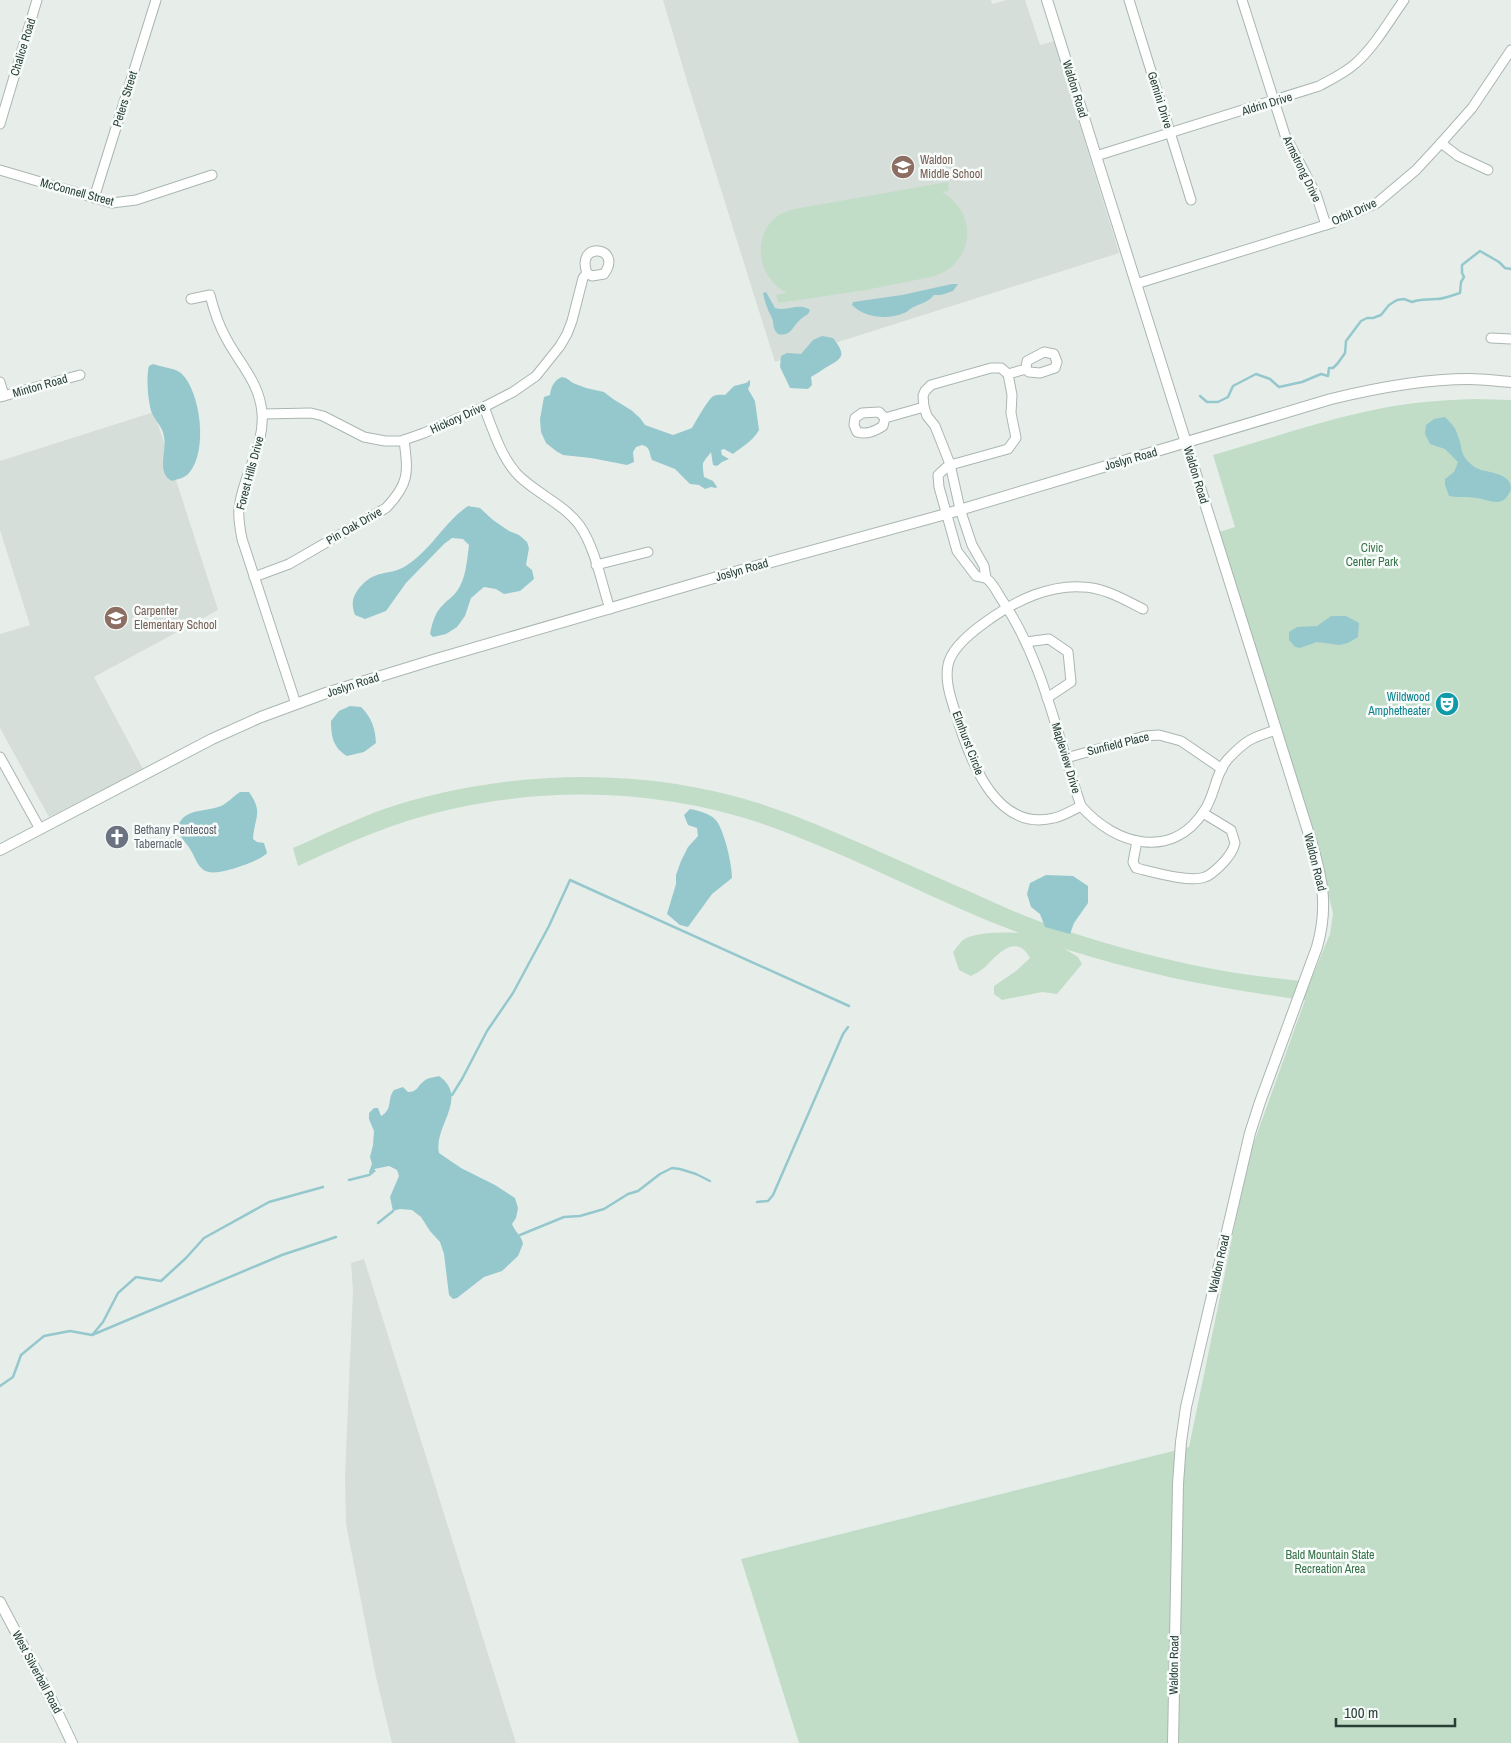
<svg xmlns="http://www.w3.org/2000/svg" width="1511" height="1743" font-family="'Archivo Narrow',sans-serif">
<rect width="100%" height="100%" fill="#e7eeea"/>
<g fill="#d5ded9">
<path d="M663,0H991L992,4L1007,0H1025L1040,45L1054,41L1119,253L775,362L687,81Z"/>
<path d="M154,412L218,610L94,677L143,769L49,817L0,728V634L30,625L0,530V461Z"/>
<path d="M364,1259L516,1743H392L376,1677L346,1524L345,1476L353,1290L351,1263Z"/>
</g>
<g fill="#c2ddc7">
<path d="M948,182L949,191L942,192C980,214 974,266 931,277L866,290L778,303L776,295L787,293C759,279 750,239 776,217C781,213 788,211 794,209Z"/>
<path d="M1475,399L1511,400V1743H799L741,1559L1189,1447L1249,1156L1305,1000C1223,990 1144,974 1065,949L1078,957L1082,964L1057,994L1042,992L1002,1000L994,994V986L1016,971L1030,958C1016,932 997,955 984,968C980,971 975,974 971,976L959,970L953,952C956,949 959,943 963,940C974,932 1007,932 1019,933C940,903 864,862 785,832C664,785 527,783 404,822C367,834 333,850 298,866L293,848C330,832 367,813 406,802C533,766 671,767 795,816C854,839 912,867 971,892C999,905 1026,917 1055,927C1114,947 1175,963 1236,973C1261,977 1286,979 1310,982L1330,934L1333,913L1315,842L1219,532L1235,527L1213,455C1263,441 1313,423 1364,412C1401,403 1438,400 1475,399Z"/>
</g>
<g fill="#95c8cd">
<path d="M952,284H958L953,291L941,295H934C929,302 921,303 914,307C910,308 908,312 904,313C888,320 864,318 852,305L853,302L902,295Z"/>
<path d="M766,292L775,308C787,312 800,302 810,310C808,316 805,315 801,319C792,326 792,337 778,334C771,327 775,323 771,316C767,309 765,302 763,293Z"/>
<path d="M822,336L833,338C847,356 843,358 825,368C821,371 816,374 811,377L812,385L808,389L790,388L780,367L781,356L787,353L801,354L813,340Z"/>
<path d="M153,364C161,367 176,368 182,374C201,393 208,452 189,473C185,478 178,479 172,481C156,473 167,451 164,437C163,427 156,422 152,413C148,403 146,376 149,366Z"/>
<path d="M562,377L566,378L573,383L586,388L604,392L613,399L631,410L640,418L645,425L673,435L692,428C696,421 706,403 712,397C716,394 721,395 725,395L734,386L746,383L750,380V385L748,389L755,401L759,430C753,441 743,446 733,454L724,449L721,450L722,455L729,459L722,462L717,466L713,465L711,452C702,465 702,459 704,477L713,481L717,487L716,488L711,487L705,489L699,485L690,484L675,469L652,460C649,454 651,447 642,445L636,447L633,452L634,462L627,465L591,458L563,455L556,451L546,443L541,432L540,419L544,397L550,395C551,387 554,380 562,377Z"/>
<path d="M1445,417C1451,423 1456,428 1458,436C1461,443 1461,452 1465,458C1469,463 1475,468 1481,470C1489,472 1511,474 1511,488C1511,490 1509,494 1508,495C1501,508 1487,499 1476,498C1467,496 1459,498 1449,496L1445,485V479L1454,472L1458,462L1445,449L1430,444L1425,434L1426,425L1434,419Z"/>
<path d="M468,506L480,508L493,520L509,531L519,535L527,542L529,548L526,565L532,570L534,579L520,591L504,594L496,589L484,587L471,598L465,616L457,627L446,634L433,637L430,634C432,624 435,612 443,605C447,600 453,597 457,591C466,579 467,560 469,545L463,539L452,538L444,544L406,583L386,611L365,619L355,615C351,604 352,597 360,587C376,569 387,576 404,567C431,551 444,522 468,506Z"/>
<path d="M1331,616H1346L1359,623L1358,637L1348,643L1339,645L1317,642L1300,648L1295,647L1289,640V632L1297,627L1317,626Z"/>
<path d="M350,706L361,707C372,718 375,728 376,743L364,752L347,756C333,748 331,736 331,721L339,711Z"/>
<path d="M240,792H249C264,813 254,818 253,839L257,842L264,843L267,853C261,861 219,875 209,872C198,870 196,858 190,849C185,840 171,831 182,819C191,809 209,811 221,806C228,803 233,796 240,792Z"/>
<path d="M690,809C700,811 713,814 718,823C725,835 732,864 732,878L712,894L688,927L680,925L667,914L676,884V875L681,861L688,847L698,836L697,828L688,825L684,815Z"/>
<path d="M1046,875L1073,876L1088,886V903L1074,923L1070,934L1045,927L1040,914L1031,907L1027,894L1030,883Z"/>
<path d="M439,1076C470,1098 433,1126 439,1153L461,1168L495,1185L515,1198L518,1208L516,1218L512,1224C515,1232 522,1236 523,1244L518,1256L502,1271L484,1277L457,1298L453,1299L449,1295L444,1254L440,1242L430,1231L421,1217L412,1210L400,1209L393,1211L390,1197L399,1176L397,1170L389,1166L374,1169L376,1171L370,1176L369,1172L372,1164L370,1157L373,1145L374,1131L369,1119V1113L374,1108H378L381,1116C393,1110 387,1098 394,1090L403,1087L408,1092C418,1092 417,1086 424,1081C427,1078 435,1077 439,1076Z"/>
</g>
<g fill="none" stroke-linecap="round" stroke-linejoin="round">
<g stroke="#95c8cd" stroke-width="2.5">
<path d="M1200,396L1207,402H1218L1228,397L1233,386L1256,374L1270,379L1279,387L1302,382L1321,374L1328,376L1329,368H1333L1338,363L1345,353L1346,341L1361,321L1367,318H1373L1381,315L1389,305L1397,300L1404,299L1412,302C1420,299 1427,300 1436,299C1445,299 1452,295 1460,293L1461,282L1464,277L1462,273V265L1480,251L1499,262L1505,268L1511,269"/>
<path d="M452,1095L462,1079L487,1031L513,993L549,926L570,880L849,1006"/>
<path d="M349,1180L369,1175"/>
<path d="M757,1202L768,1201L773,1195L843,1034L848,1027"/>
<path d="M378,1223L393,1211"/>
<path d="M520,1235L564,1217L580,1216L604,1209L628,1194L638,1191L660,1174L672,1168L680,1169L696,1174L710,1181"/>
<path d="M93,1334L103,1322L118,1293L136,1277L161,1281L186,1258L204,1238L269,1202L323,1187"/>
<path d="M0,1386L13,1377L21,1355L44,1336L70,1331L92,1335L282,1255L336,1237"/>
</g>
<g stroke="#aab6b1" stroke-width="11">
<g id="minor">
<path d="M1129,0L1191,200"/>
<path d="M1242,0L1285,135L1316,194L1326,225"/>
<path d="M0,124L37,0"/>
<path d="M1441,143L1458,156L1488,170"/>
<path d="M1096,156L1319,86C1332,79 1345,73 1356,63C1375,46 1389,21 1404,0"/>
<path d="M0,170L112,203L136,200L212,175"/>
<path d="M94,198L156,0"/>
<path d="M1136,284L1332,223L1377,203L1416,170L1441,143L1472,108L1511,50"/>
<path d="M191,299L210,295C214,311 218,324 226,338C239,363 260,383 262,413C265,447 242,476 239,509C238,519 240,529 242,539L296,704"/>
<path d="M1491,338L1511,339"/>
<path d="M0,382L4,396"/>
<path d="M0,397L80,375"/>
<path d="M484,407C493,430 501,457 518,475C537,494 564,504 580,526C596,550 601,582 610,609"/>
<path d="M263,414L311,413L323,416L364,437L385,441H401L424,433L484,407L513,392L536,376L560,346L567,334L572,321L583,278L587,273L592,276L604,274C624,247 575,240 587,273"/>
<path d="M885,418L883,426C875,431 867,435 857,432L854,425L855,418L862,413L879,412L885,418L924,407"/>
<path d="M950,464L938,475L939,487L957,551L976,576C979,577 984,577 987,579C993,583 998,594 1002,600C1044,662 1057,737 1081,806C1115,845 1172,861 1204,811C1215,796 1215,773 1228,759C1246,740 1251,738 1276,730"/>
<path d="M950,464H954L1008,449L1016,438L1011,413L1012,395L1008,374"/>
<path d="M596,565L648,552"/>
<path d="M254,577L289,564L386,508C410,483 408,472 404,440"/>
<path d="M986,578L984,566L972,545L960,509L950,464L935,426L927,416L924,407L923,396L925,391L931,385L991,368H1001L1008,374L1026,369L1029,372L1040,373L1055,368L1057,362L1054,354L1044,352L1027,361L1026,369"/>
<path d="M1026,642L1049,639L1068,652L1071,682L1047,698"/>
<path d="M0,757L40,829"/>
<path d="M1066,758L1145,736L1159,735L1181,741L1222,769"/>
<path d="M1081,806C1073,810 1063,816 1054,818C998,832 972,765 959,724C954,706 944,685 948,665C953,638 1010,604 1034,595C1048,590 1067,586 1082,587C1103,587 1125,600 1143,609"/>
<path d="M1137,841L1133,862L1136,868C1153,872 1190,883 1205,877C1211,875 1216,870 1221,865C1227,859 1233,852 1235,843L1231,830L1203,813"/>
</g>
</g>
<g stroke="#aab6b1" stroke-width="12">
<g id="tertiary">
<path d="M1047,0L1312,844C1323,881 1328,909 1317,947L1260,1102L1250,1133L1186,1407L1181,1442L1178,1484L1173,1743"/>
<path d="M0,850L212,739L261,717L326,693L433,660L724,575L946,514L1331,399C1376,388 1422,379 1469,379C1483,379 1497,381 1511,382"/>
<path d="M0,1602L51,1699L72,1743"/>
</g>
</g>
<use href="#minor" stroke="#fff" stroke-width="9"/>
<use href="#tertiary" stroke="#fff" stroke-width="10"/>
</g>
<defs>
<g id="school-disc" transform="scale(1.25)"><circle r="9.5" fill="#8d6e63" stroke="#f7fbf9"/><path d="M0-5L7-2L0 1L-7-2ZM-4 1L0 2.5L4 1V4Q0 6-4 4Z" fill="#fff"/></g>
<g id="theatre-disc" transform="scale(1.25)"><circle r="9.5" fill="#0f9aa8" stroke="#f7fbf9"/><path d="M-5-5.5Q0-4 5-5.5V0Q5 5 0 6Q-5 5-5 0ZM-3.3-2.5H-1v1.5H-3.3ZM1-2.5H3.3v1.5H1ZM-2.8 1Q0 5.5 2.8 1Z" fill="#fff"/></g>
<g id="church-disc" transform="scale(1.25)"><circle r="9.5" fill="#6b7280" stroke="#f7fbf9"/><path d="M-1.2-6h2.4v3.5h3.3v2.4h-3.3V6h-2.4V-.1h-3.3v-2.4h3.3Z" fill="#fff"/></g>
</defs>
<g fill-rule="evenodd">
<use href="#school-disc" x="903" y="167"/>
<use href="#school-disc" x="116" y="618"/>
<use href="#theatre-disc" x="1447" y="704"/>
<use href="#church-disc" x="117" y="837"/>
</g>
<g text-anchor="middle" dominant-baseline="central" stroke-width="5" stroke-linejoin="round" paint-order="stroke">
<g font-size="12" fill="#273f37" stroke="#f7fbf9">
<text transform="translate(23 47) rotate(-73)">Chalice Road</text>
<text transform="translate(1075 89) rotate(73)">Waldon Road</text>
<text transform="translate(125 99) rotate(-73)">Peters Street</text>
<text transform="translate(1160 100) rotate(73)">Gemini Drive</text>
<text transform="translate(1267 104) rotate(-17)">Aldrin Drive</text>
<text transform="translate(1302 169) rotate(64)">Armstrong Drive</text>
<text transform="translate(77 192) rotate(15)">McConnell Street</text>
<text transform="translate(1354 212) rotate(-24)">Orbit Drive</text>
<text transform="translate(40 386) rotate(-16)">Minton Road</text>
<text transform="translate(458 418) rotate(-24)">Hickory Drive</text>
<text transform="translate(1131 459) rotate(-16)">Joslyn Road</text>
<text transform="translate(250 473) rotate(-75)">Forest Hills Drive</text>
<text transform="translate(1196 475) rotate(73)">Waldon Road</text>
<text transform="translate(354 526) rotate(-30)">Pin Oak Drive</text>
<text transform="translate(742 570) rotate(-16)">Joslyn Road</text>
<text transform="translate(353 685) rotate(-18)">Joslyn Road</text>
<text transform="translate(968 743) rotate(69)">Elmhurst Circle</text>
<text transform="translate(1118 744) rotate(-14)">Sunfield Place</text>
<text transform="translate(1066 758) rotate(73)">Mapleview Drive</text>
<text transform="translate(1315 862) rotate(76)">Waldon Road</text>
<text transform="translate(1219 1264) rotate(-77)">Waldon Road</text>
<text transform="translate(1174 1665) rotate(-89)">Waldon Road</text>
<text transform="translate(37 1672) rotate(62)">West Silverbell Road</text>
</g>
<g font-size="12" fill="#785e54" stroke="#f7fbf9" text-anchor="start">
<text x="920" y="160">Waldon<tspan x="920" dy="14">Middle School</tspan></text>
<text x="134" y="611">Carpenter<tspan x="134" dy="14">Elementary School</tspan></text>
</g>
<g font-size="12" fill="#357248" stroke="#f7fbf9">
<text x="1372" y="548">Civic<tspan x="1372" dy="14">Center Park</tspan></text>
<text x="1330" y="1555">Bald Mountain State<tspan x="1330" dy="14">Recreation Area</tspan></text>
</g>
<g font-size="12" fill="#0d838f" stroke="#f7fbf9" text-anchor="end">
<text x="1430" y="697">Wildwood<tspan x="1430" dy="14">Amphetheater</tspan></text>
</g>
<g font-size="12" fill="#5b616d" stroke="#f7fbf9" text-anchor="start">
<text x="134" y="830">Bethany Pentecost<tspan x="134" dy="14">Tabernacle</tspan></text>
</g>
</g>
<path d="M1336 1718v8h119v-8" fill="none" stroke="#273f37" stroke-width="2.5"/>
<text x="1344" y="1718" font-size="15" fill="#273f37" stroke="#f7fbf9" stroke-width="4" paint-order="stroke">100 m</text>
</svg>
